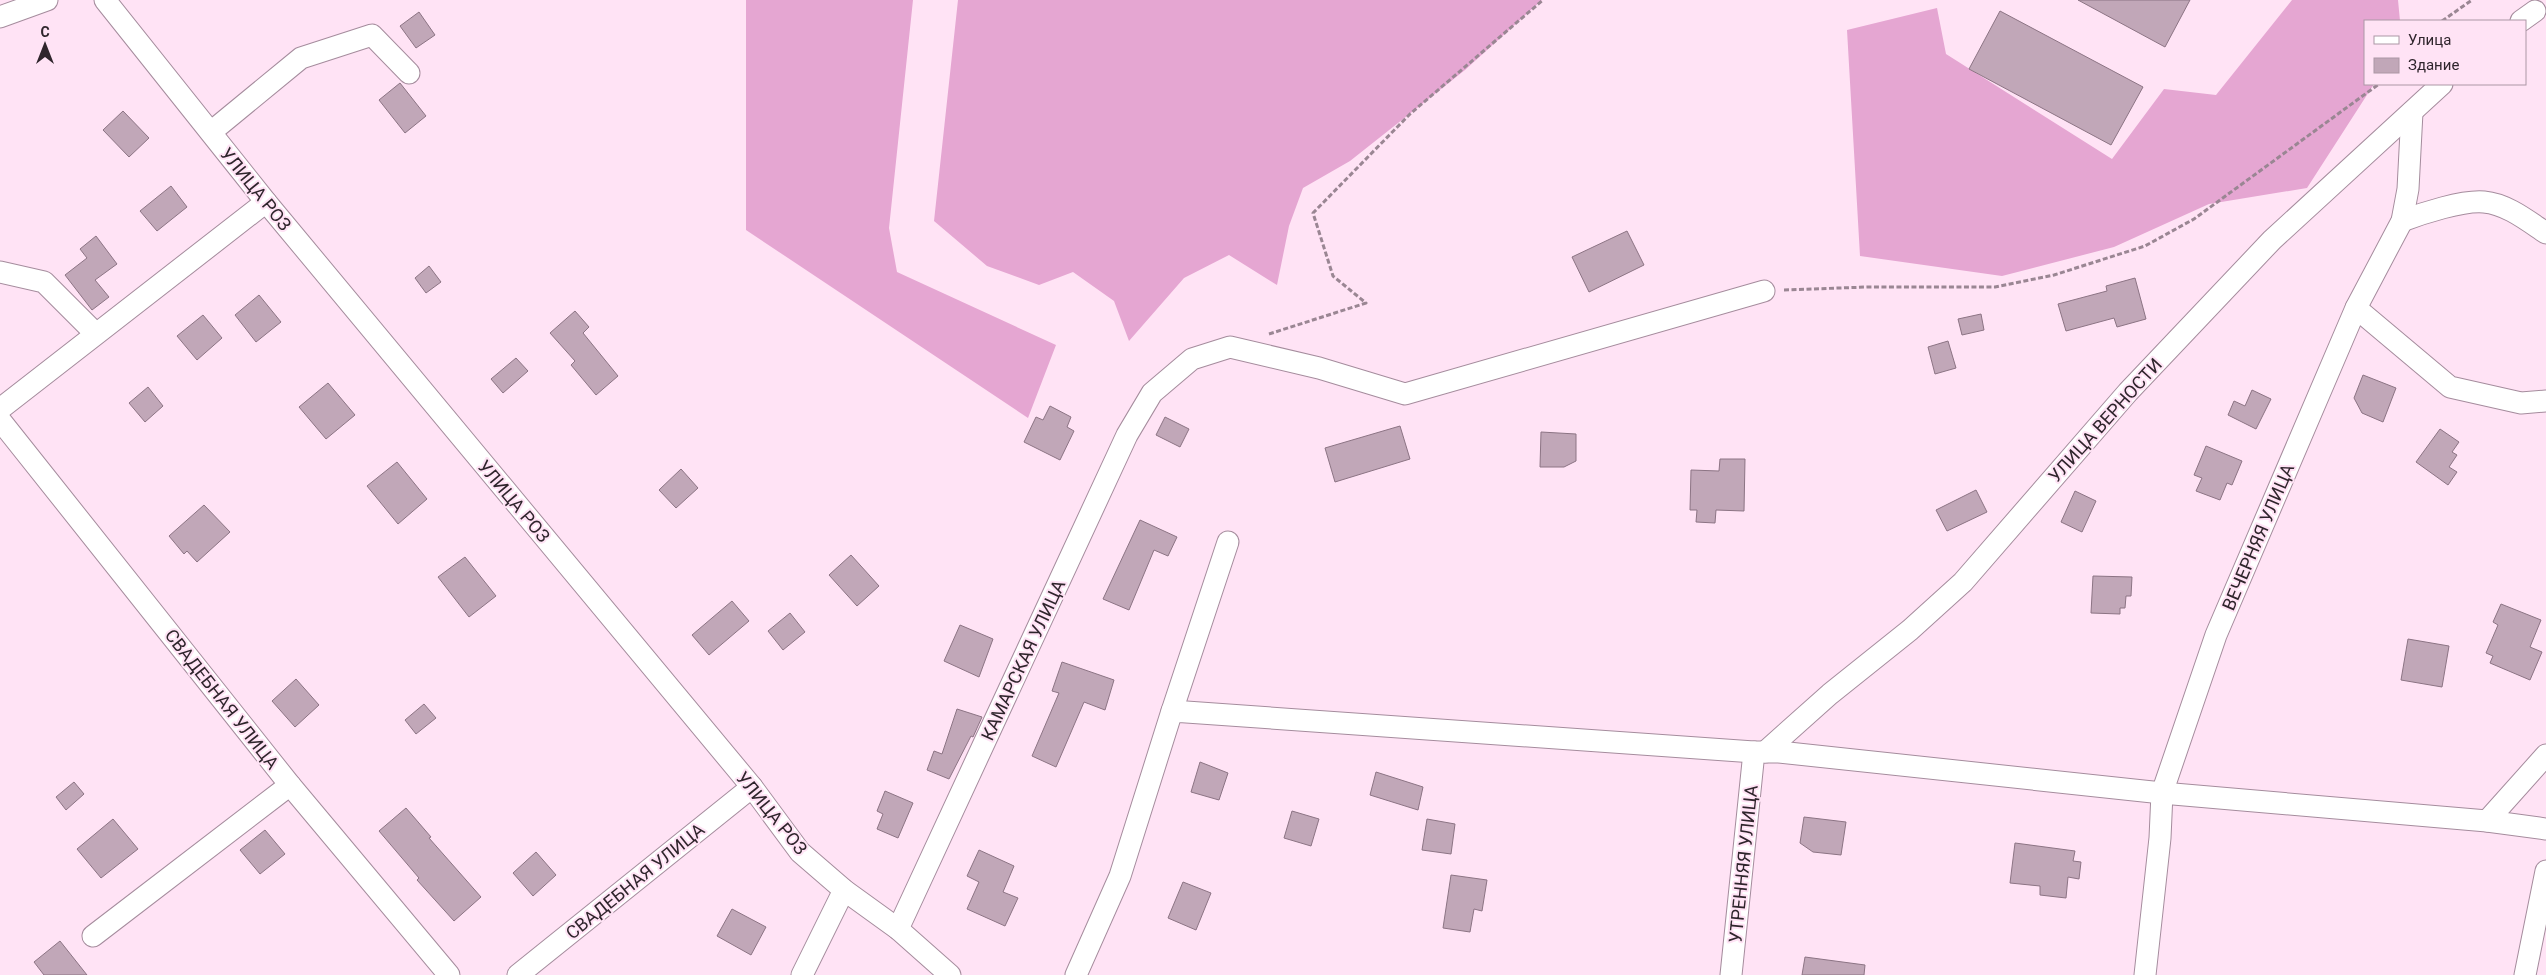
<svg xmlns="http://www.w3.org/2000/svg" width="2546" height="975" font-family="Roboto,sans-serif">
<rect width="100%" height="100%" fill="#ffe3f5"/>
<g fill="#e5a6d2">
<path d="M746,0H913L889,228L897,272L1056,345L1028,418L746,230Z"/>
<path d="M958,0H1542L1465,70L1350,161L1303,188L1289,226L1277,285L1229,255L1184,278L1129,341L1114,301L1073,272L1039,285L987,266L934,221Z"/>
<path d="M2292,0H2398L2400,21H2365V84H2374L2307,188L2209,204L2114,247L2002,276L1860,256L1847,30L1937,8L1946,54L2112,159L2164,89L2216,95Z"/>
</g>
<g fill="#c1a7b8" stroke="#8c7484">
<path d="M2078,0H2190L2165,47Z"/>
<path d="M2000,11L2143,87L2111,145L1969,69Z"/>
<path d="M419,12L435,35L416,48L400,26Z"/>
<path d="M400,83L426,116L405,133L379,100Z"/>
<path d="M123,111L149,138L129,157L103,130Z"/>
<path d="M171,186L187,207L157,231L140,211Z"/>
<path d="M1627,231L1644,265L1589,292L1572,257Z"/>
<path d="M96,236L117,264L95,280L109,297L92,310L65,275L87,258L80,249Z"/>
<path d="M429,266L441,282L426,293L415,278Z"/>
<path d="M2135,278L2146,319L2117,327L2114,318L2066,331L2058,304L2107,291L2106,286Z"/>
<path d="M259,295L281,322L256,342L235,315Z"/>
<path d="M575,311L589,327L583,333L618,376L596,395L571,365L575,361L550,333Z"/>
<path d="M1981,314L1984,330L1962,335L1958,319Z"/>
<path d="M203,315L222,338L197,360L177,336Z"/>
<path d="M1948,341L1956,368L1935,374L1928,347Z"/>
<path d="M516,358L528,371L503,393L491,379Z"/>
<path d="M2363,375L2396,388L2383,422L2362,413L2354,398Z"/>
<path d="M328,383L355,415L326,439L299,407Z"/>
<path d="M148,387L163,406L145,422L129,403Z"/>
<path d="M2252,390L2271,399L2256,429L2228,415L2234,401L2245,406Z"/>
<path d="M1050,406L1071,417L1067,427L1074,431L1060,460L1024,442L1036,417L1043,420Z"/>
<path d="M1165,417L1189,429L1180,447L1156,435Z"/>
<path d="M1400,426L1410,459L1335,482L1325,448Z"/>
<path d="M2440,429L2459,442L2452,452L2457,455L2449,467L2457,472L2448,485L2416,462Z"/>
<path d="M1541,432L1576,434V461L1564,467H1540Z"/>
<path d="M2206,446L2242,461L2232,485L2227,483L2220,500L2196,491L2202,478L2194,475Z"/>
<path d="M1720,459H1745L1744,511L1716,510L1715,523L1696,522L1697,510H1690L1691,470L1719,471Z"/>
<path d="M397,462L427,499L398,524L367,486Z"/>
<path d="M681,469L698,488L676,508L659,490Z"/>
<path d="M1976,490L1987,512L1947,531L1936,510Z"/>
<path d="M2075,491L2096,501L2082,532L2061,522Z"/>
<path d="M204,505L230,532L197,562L187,551L184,554L169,536Z"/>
<path d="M1140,520L1177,537L1168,556L1154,550L1129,610L1103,599Z"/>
<path d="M851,555L879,586L857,606L829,575Z"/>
<path d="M465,557L496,596L469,617L438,577Z"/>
<path d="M2093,576L2132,577L2131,596H2126L2125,608H2120V614L2091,613Z"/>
<path d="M732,601L749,621L709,655L692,635Z"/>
<path d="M2501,604L2541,620L2530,647L2542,652L2530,680L2490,663L2493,656L2486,653L2498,625L2493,622Z"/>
<path d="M790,613L805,632L783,650L768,631Z"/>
<path d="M960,625L993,639L979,677L944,661Z"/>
<path d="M2408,639L2449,646L2442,687L2401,680Z"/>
<path d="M1062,662L1114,680L1105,710L1084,702L1056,767L1032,756L1059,693L1052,691Z"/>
<path d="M296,679L319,705L295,727L272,701Z"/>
<path d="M424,704L436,718L416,734L405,720Z"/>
<path d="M957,709L982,717L973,737L971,736L949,779L927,770L934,751L942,754Z"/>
<path d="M1200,762L1228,773L1219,800L1191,792Z"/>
<path d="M1376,772L1423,787L1418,810L1370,795Z"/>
<path d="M74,782L84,794L66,810L56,797Z"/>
<path d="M885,791L913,803L898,838L877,829L883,814L877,811Z"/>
<path d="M406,808L431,837L429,838L481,897L454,921L417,880L419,878L379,831Z"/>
<path d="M1292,811L1319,819L1311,846L1284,838Z"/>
<path d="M1804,817L1846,822L1841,855L1813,852L1800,843Z"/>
<path d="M113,819L138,849L101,878L77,849Z"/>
<path d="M1427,819L1455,824L1451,854L1422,850Z"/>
<path d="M265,830L285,854L260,874L240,850Z"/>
<path d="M2015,843L2075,851L2073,861L2081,862L2079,879L2068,877L2066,898L2040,895V886L2010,883Z"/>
<path d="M979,850L1014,866L1003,892L1018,898L1005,926L967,909L979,882L967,876Z"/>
<path d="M536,852L556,875L533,896L513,873Z"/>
<path d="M1451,875L1487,880L1482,911L1474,909L1470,932L1443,928Z"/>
<path d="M1183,882L1211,893L1196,930L1168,918Z"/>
<path d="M732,909L766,927L751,955L717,936Z"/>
<path d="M60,941L87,975H44L34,962Z"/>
<path d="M1805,957L1865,965L1864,975H1802Z"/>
</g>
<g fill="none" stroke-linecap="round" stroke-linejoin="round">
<g stroke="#a58c9d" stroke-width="23">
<g id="minor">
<path d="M105,0L266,202L752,787L800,852L844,890L898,929L950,975"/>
<path d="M0,17L47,0"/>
<path d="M2521,21L2535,11"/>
<path d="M211,132L301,58L372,35L409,73"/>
<path d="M2402,221C2423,213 2463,200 2484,202C2507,204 2528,221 2546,233"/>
<path d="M0,272L44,282L95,333"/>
<path d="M2356,308L2450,387L2521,403L2546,401"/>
<path d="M0,409L266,202"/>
<path d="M0,420L290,785L449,975"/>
<path d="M1172,711L1228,542"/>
<path d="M1765,752L1830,694L1910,630L1963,582L2128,392L2272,240L2442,84"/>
<path d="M2487,821L2546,755"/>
<path d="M898,929L1127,435L1152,393L1192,359L1230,347L1319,368L1405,394L1764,291"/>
<path d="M93,936L290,785"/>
<path d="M518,975L752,787"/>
<path d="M802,975L844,890"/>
<path d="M1076,975L1120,876L1172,711L1754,752H1779L2162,793L2487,821L2546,829"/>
<path d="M1731,975L1754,752"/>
<path d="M2145,975L2160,838L2162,793L2216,635L2356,308L2402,221L2408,189L2412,112"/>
<path d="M2525,975L2546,871"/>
</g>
</g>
<g stroke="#9a8693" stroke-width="3" stroke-dasharray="5 2.5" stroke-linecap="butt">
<path d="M2442,21L2472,0"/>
<path d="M1784,290L1867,287H1995L2054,275L2145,246L2194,219L2379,84"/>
<path d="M1269,334L1366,303L1333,276L1313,213L1410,114L1543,0"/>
</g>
<use href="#minor" stroke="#fff" stroke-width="21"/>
</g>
<g text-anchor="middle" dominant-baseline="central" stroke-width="4" stroke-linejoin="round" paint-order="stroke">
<g font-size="18" fill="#2f252c" stroke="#ffe3f5">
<text transform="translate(256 189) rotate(51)">УЛИЦА РОЗ</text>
<text transform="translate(2105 420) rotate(-48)">УЛИЦА ВЕРНОСТИ</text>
<text transform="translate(514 501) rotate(50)">УЛИЦА РОЗ</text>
<text transform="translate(2258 537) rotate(-67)">ВЕЧЕРНЯЯ УЛИЦА</text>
<text transform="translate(1023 660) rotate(-65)">КАМАРСКАЯ УЛИЦА</text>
<text transform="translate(222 699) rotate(52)">СВАДЕБНАЯ УЛИЦА</text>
<text transform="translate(772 813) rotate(51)">УЛИЦА РОЗ</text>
<text transform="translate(1743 864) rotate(-84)">УТРЕННЯЯ УЛИЦА</text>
<text transform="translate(635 881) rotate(-39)">СВАДЕБНАЯ УЛИЦА</text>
</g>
</g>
<rect x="2364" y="20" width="162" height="65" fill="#ffe3f5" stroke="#ac97a5"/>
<rect x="2374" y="36" width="25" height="8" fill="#ffffff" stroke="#ac97a5"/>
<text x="2408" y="45" font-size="15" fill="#2f252c">Улица</text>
<rect x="2374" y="58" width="25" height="15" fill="#c1a7b8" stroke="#ac97a5"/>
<text x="2408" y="70" font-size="15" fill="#2f252c">Здание</text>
<g transform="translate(45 45)" stroke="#ffe3f5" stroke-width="4" paint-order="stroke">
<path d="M0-4L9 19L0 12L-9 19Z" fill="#2f252c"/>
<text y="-8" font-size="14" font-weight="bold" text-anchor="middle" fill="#2f252c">С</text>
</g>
</svg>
